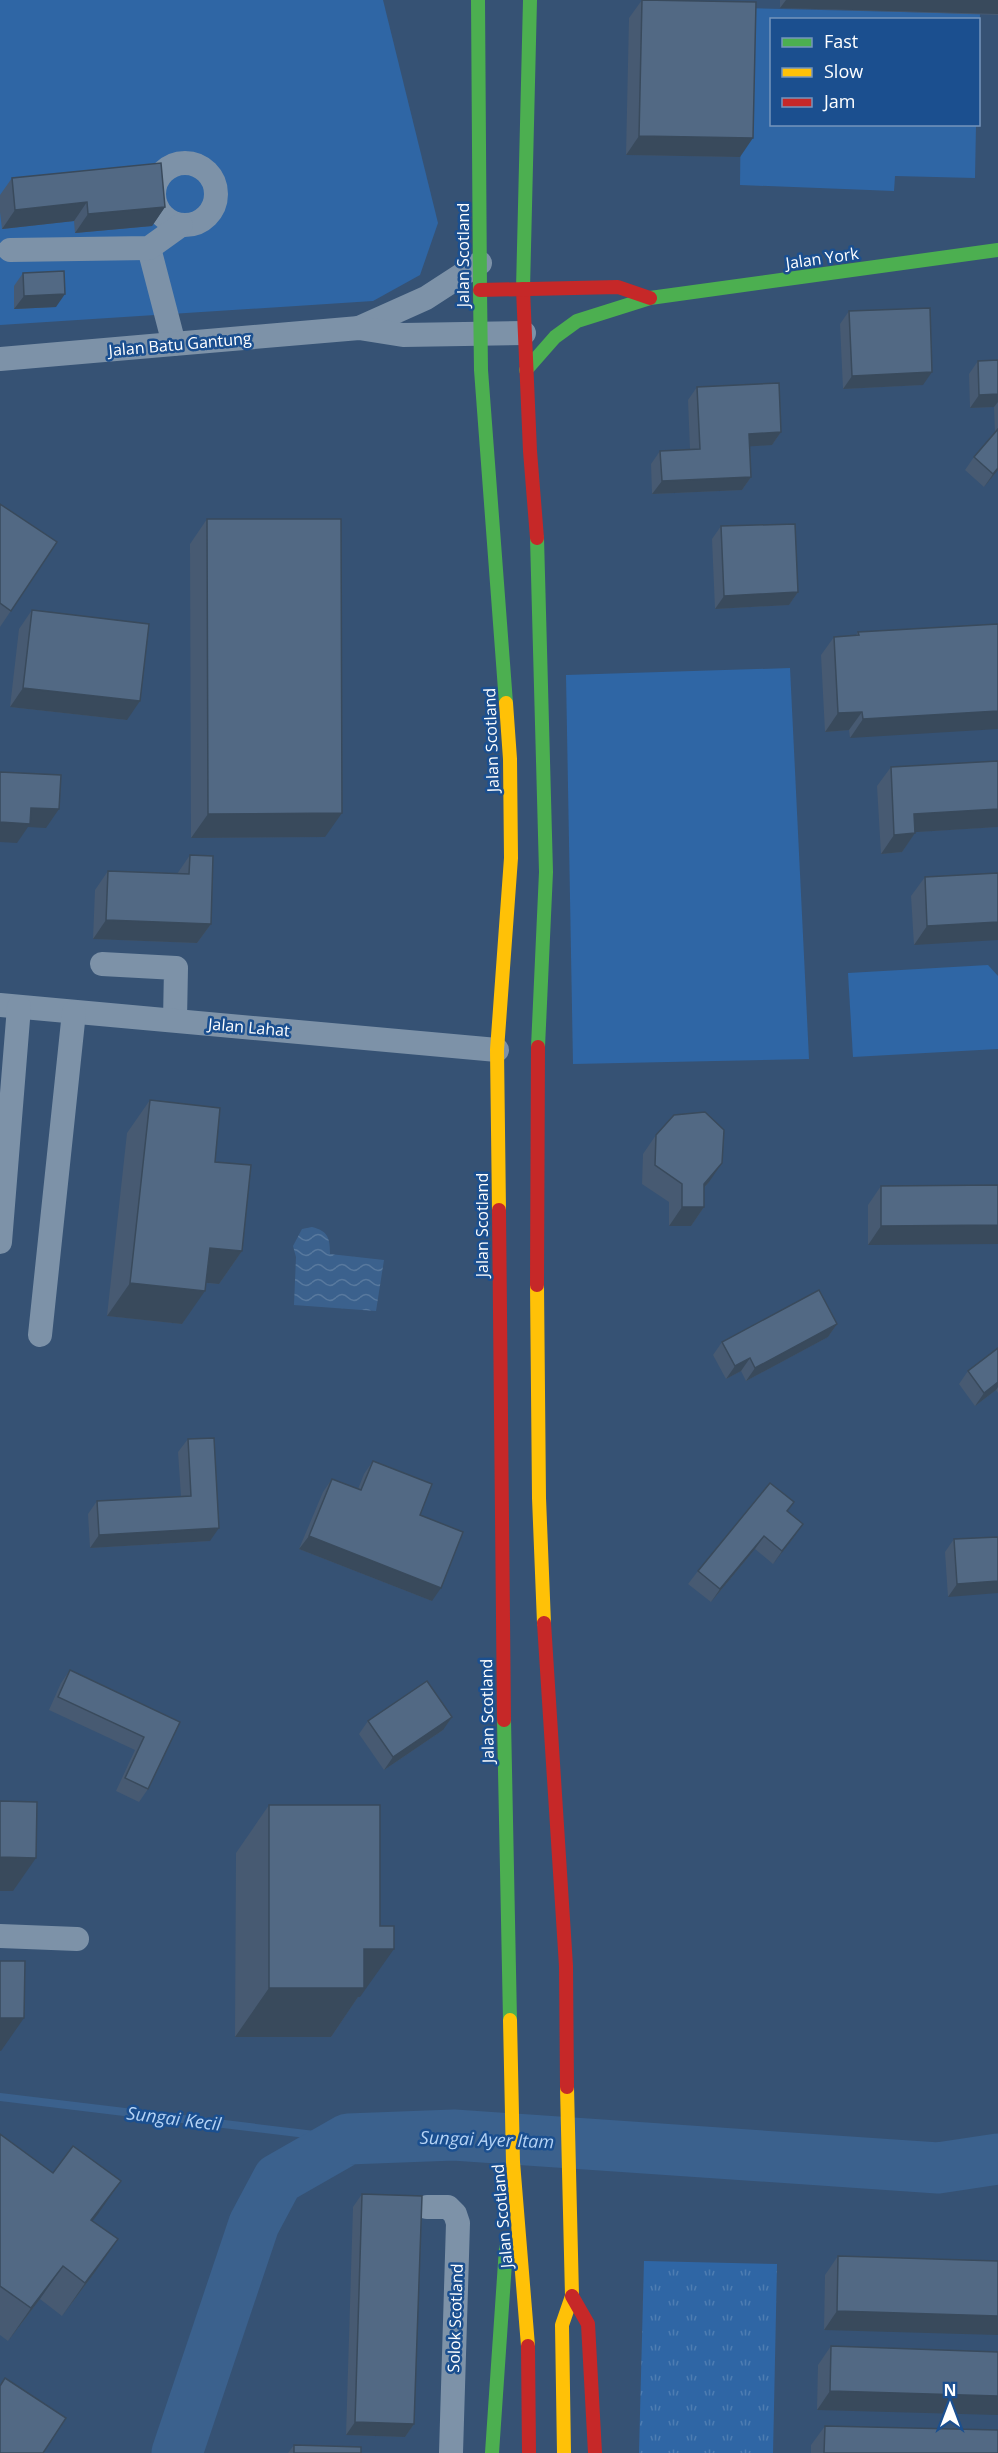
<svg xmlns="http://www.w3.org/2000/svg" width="998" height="2453" font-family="'Open Sans',sans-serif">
<defs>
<pattern id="grass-tufts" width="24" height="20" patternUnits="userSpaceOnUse" patternTransform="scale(1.5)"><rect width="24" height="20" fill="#2f66a5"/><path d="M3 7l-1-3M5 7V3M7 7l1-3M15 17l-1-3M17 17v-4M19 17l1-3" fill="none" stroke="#4e7db2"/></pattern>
<pattern id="water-waves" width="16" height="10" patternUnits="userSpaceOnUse" patternTransform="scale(1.5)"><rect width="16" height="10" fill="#3b618d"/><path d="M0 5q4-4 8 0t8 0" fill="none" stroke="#58799e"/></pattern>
</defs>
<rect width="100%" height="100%" fill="#365274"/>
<path fill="url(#grass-tufts)" d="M644,2261L777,2264L773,2453H639Z"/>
<g fill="#2f66a5">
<path d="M0,0H383L438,223L420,275L373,301L0,325Z"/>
<path d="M742,8L980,14L979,40L978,20H772V124L976,125L975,178L895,176L894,191L740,185Z"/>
<path d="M790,668L809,1059L573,1064L566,675Z"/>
<path d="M988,965L998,976V1049L853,1057L848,973Z"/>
</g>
<path fill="url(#water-waves)" d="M312,1227C328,1231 330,1238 330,1254L384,1260L376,1311L294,1305L296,1257L293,1246L302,1229Z"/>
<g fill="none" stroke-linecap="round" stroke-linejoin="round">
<path stroke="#3b618d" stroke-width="8" d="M0,2097L348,2139"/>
<path stroke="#3b618d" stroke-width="51" d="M177,2453L254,2224L278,2179L348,2139L454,2135L938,2168L998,2159"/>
<g stroke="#7d92a8" stroke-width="24">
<circle cx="185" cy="194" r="31"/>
<path d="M149,248L174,344"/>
<path d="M10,250L149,248L181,225"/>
<path d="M359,328L426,298L480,263"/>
<path d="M0,359L359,328L403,335L524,333"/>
<path d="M102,964L176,968L175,1020"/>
<path d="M0,1005L497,1050"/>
<path d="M0,1242L19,1007"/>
<path d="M40,1335L74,1012"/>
<path d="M0,1936L77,1939"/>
<path d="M427,2207H448L455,2214L458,2223L451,2453"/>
</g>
<g stroke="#4caf50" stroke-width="14">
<path d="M478,0L480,290"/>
<path d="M523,289L530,0"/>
<path d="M480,290L481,370L506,703"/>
<path d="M526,370L555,337L577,321L650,298L998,250"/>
<path d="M537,538L546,872L538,1047"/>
<path d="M504,1720L510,2020"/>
<path d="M492,2453L506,2248"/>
</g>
<g stroke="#ffc107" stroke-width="14">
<path d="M499,1210L497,1050L511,858L510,759L506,703"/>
<path d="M537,1285L539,1498L544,1623"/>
<path d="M510,2020L513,2162L528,2346"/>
<path d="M564,2453L562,2325L572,2296L567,2087"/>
</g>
<g stroke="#c62828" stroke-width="14">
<path d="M523,289L530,451L537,538"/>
<path d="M480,290L618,287L650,298"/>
<path d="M499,1210L504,1720"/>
<path d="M537,1285L538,1047"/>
<path d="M544,1623L566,1966L567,2087"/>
<path d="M572,2296L588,2324L595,2453"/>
<path d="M528,2346L529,2453"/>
</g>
</g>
<g fill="#475a72">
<path d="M642,0L740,157L626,155L629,18Z"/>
<path d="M780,0H998V15L780,8Z"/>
<path d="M12,178L165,207L152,226L75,233L74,221L2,229L0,212V195Z"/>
<path d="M23,273L56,307L14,309V286Z"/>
<path d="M849,311L923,385L843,389L840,324Z"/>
<path d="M998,360V470L984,487L965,470L974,457L995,433L994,407L970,408L969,374L978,361Z"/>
<path d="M697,387L781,432L772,445L750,446L751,477L742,490L652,494L651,464L660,451L690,449L688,400Z"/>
<path d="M0,504L57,542L0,627Z"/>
<path d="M207,519L325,837L191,838L190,544Z"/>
<path d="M721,526L798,592L789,605L715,609L712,539Z"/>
<path d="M32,610L127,720L10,707L19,629Z"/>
<path d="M998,624L850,738L849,730L825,732L821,655L834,637L856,635L858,632Z"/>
<path d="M998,761V827L915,832L902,852L881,854L877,786L891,767Z"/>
<path d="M190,855L211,924L197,943L93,939L95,890L108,871L177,874Z"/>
<path d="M998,873L914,945L911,896L925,877Z"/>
<path d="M150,1100L215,1162L242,1251L219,1284L206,1283L182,1324L107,1316L127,1133Z"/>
<path d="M656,1135L709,1182L704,1188V1207L691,1226H669V1202L642,1184L643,1154Z"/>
<path d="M998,1185L868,1245V1205L881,1186Z"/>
<path d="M837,1324L828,1337L746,1381L741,1371L726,1379L713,1355L722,1342Z"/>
<path d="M998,1348V1393L996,1390L975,1406L959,1384L968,1371Z"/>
<path d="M188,1439L210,1541L90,1548L88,1514L97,1501L181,1496L178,1452Z"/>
<path d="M373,1461L420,1515L432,1601L299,1549L323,1492L332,1479L358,1489L364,1474Z"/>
<path d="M794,1502L787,1512L803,1524L794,1537L773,1564L755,1549L711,1602L688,1584L698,1571Z"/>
<path d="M998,1537L948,1597L945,1552L954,1539Z"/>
<path d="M70,1670L180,1722L148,1789L139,1802L116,1791L135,1750L49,1710L61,1683Z"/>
<path d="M368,1721L443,1730L384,1770L359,1734Z"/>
<path d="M269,1805L360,1997H358L331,2037H235L236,1853Z"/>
<path d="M0,2134L92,2221L95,2272L62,2316L40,2299L8,2341L0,2335Z"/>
<path d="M362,2194L414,2424L405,2437L346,2435L353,2207Z"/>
<path d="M838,2256L998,2261L824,2330L825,2275Z"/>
<path d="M831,2346L998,2352L817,2410L818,2365Z"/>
<path d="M825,2426L998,2453H811V2445Z"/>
<path d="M294,2445L361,2453H288Z"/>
</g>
<g fill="#394a5c">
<path d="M786,0H998V14L780,8Z"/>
<path d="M639,136L753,138L740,157L626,155Z"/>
<path d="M87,202L74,221L2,229L15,210Z"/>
<path d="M165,207L152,226L75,233L88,214Z"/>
<path d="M65,294L56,307L14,309L24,296Z"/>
<path d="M932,372L923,385L843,389L852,376Z"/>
<path d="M998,394V402L994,407L970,408L979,395Z"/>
<path d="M781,432L772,445L740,447L749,434Z"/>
<path d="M998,468V470L984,487L993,474Z"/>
<path d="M751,477L742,490L652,494L662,481Z"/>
<path d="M798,592L789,605L715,609L724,596Z"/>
<path d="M23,688L140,701L127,720L10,707Z"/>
<path d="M998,711V729L850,738L863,719Z"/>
<path d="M862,712L849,730L825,732L838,713Z"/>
<path d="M31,808L59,809L46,828L28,827L17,843L0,842V822Z"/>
<path d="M998,809V827L901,833L914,814Z"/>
<path d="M342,813L325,837L191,838L208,814Z"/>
<path d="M915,833L902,852L881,854L894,835Z"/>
<path d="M106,920L211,924L197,943L93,939Z"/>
<path d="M998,922V940L914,945L927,926Z"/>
<path d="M722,1163L709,1182L691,1202L704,1184Z"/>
<path d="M682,1207H704L691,1226H669Z"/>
<path d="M998,1225V1244L868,1245L881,1226Z"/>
<path d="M210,1248L242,1251L219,1284L187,1281Z"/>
<path d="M130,1283L205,1291L182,1324L107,1316Z"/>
<path d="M837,1324L828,1337L746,1381L755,1368Z"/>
<path d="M750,1358L741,1371L726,1379L735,1366Z"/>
<path d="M998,1382V1387L996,1390L975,1406L984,1393Z"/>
<path d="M803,1524L794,1537L773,1564L782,1551Z"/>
<path d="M219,1528L210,1541L90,1548L99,1535Z"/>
<path d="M309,1536L441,1588L432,1601L299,1549Z"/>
<path d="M764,1536L755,1549L711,1602L720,1589Z"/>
<path d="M998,1581V1593L948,1597L957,1584Z"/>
<path d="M452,1717L443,1730L384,1770L393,1757Z"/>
<path d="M0,1857L36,1858L13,1891H0Z"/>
<path d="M364,1949H394L360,1997H358L331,2037H235L269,1988Z"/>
<path d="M0,2018H24L1,2051H0Z"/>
<path d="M121,2181L98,2214L68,2253L91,2220Z"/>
<path d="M118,2239L95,2272L62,2316L85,2283Z"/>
<path d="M63,2266L40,2299L8,2341L31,2308Z"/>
<path d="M837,2311L998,2316V2335L824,2330Z"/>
<path d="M830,2391L998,2396V2415L817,2410Z"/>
<path d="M355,2422L414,2424L405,2437L346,2435Z"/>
</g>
<g fill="#526984" stroke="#394a5c" stroke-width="1.5">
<path d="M642,0L756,2L753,138L639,136Z"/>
<path d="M161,163L165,207L88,214L87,202L15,210L12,178Z"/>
<path d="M64,271L65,294L24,296L23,273Z"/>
<path d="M930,308L932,372L852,376L849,311Z"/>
<path d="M998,360V394L979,395L978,361Z"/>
<path d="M779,383L781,432L749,434L751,477L662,481L660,451L700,449L697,387Z"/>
<path d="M998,429V468L993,474L974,457Z"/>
<path d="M0,504L57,542L11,611L0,603Z"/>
<path d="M207,519H341L342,813L208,814Z"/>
<path d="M795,524L798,592L724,596L721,526Z"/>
<path d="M32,610L149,624L140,701L23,688Z"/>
<path d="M998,624V711L863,719L862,712L838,713L834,637L859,635L858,632Z"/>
<path d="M998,761V809L914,814L915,833L894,835L891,767Z"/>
<path d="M0,772L61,775L59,809L31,808L30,824L0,822Z"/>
<path d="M190,855L213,856L211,924L106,920L108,871L189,874Z"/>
<path d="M998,873V922L927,926L925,877Z"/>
<path d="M150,1100L220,1108L215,1162L251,1165L242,1251L210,1248L205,1291L130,1283Z"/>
<path d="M705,1112L724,1130L722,1163L704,1184V1207H682V1184L655,1165L656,1135L674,1115Z"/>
<path d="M998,1185V1225L881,1226V1186Z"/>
<path d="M819,1290L837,1324L755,1368L750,1358L735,1366L722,1342Z"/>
<path d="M998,1348V1382L984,1393L968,1371Z"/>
<path d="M214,1438L219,1528L99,1535L97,1501L191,1496L188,1439Z"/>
<path d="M373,1461L432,1484L420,1515L463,1532L441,1588L309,1536L332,1479L361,1490Z"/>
<path d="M770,1483L794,1502L787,1511L803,1524L782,1551L764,1536L720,1589L698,1571Z"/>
<path d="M998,1537V1581L957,1584L954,1539Z"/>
<path d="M70,1670L180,1722L148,1789L125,1778L144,1737L58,1697Z"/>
<path d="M427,1681L452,1717L393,1757L368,1721Z"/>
<path d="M0,1801L37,1802L36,1858L0,1857Z"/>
<path d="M269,1805H380V1926H394V1949H364V1988H269Z"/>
<path d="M0,1961H25L24,2018H0Z"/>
<path d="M0,2134L53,2173L73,2146L121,2181L91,2220L118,2239L85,2283L63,2266L31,2308L0,2286Z"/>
<path d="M362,2194L422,2196L414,2424L355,2422Z"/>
<path d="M838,2256L998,2261V2316L837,2311Z"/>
<path d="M831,2346L998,2352V2396L830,2391Z"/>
<path d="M5,2378L66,2418L43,2453H0V2386Z"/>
<path d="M825,2426L998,2430V2453H824Z"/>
<path d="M294,2445L361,2447V2453H294Z"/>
</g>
<g text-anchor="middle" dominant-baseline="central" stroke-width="5" stroke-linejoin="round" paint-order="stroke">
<g font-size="16" fill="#fff" stroke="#1b4f8f">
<text transform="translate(463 255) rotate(-90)">Jalan Scotland</text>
<text transform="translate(822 258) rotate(-8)">Jalan York</text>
<text transform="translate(180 344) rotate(-5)">Jalan Batu Gantung</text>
<text transform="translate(491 740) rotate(-92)">Jalan Scotland</text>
<text transform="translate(249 1027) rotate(5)">Jalan Lahat</text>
<text transform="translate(482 1225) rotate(-90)">Jalan Scotland</text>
<text transform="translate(487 1711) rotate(-91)">Jalan Scotland</text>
<text transform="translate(502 2216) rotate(-95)">Jalan Scotland</text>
<text transform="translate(455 2318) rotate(-88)">Solok Scotland</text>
</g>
<g font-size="18" font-style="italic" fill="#b5d3f5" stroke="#1b4f8f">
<text transform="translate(174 2118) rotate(7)">Sungai Kecil</text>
<text transform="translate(487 2139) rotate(2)">Sungai Ayer Itam</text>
</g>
</g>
<rect x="770" y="18" width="210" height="108" fill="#1b4f8f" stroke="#7695bc" stroke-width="1.5"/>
<rect x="782" y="38" width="30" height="9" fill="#4caf50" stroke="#7695bc" stroke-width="1.5"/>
<text x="824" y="48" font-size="18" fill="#ffffff">Fast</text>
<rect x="782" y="68" width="30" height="9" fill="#ffc107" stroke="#7695bc" stroke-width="1.5"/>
<text x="824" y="78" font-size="18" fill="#ffffff">Slow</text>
<rect x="782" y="98" width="30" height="9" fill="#c62828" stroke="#7695bc" stroke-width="1.5"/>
<text x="824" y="108" font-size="18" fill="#ffffff">Jam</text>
<g transform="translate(950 2405)" stroke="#1b4f8f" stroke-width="4.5" paint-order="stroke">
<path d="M0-4.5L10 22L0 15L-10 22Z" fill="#ffffff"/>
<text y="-9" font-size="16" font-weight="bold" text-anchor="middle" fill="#ffffff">N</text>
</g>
</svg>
